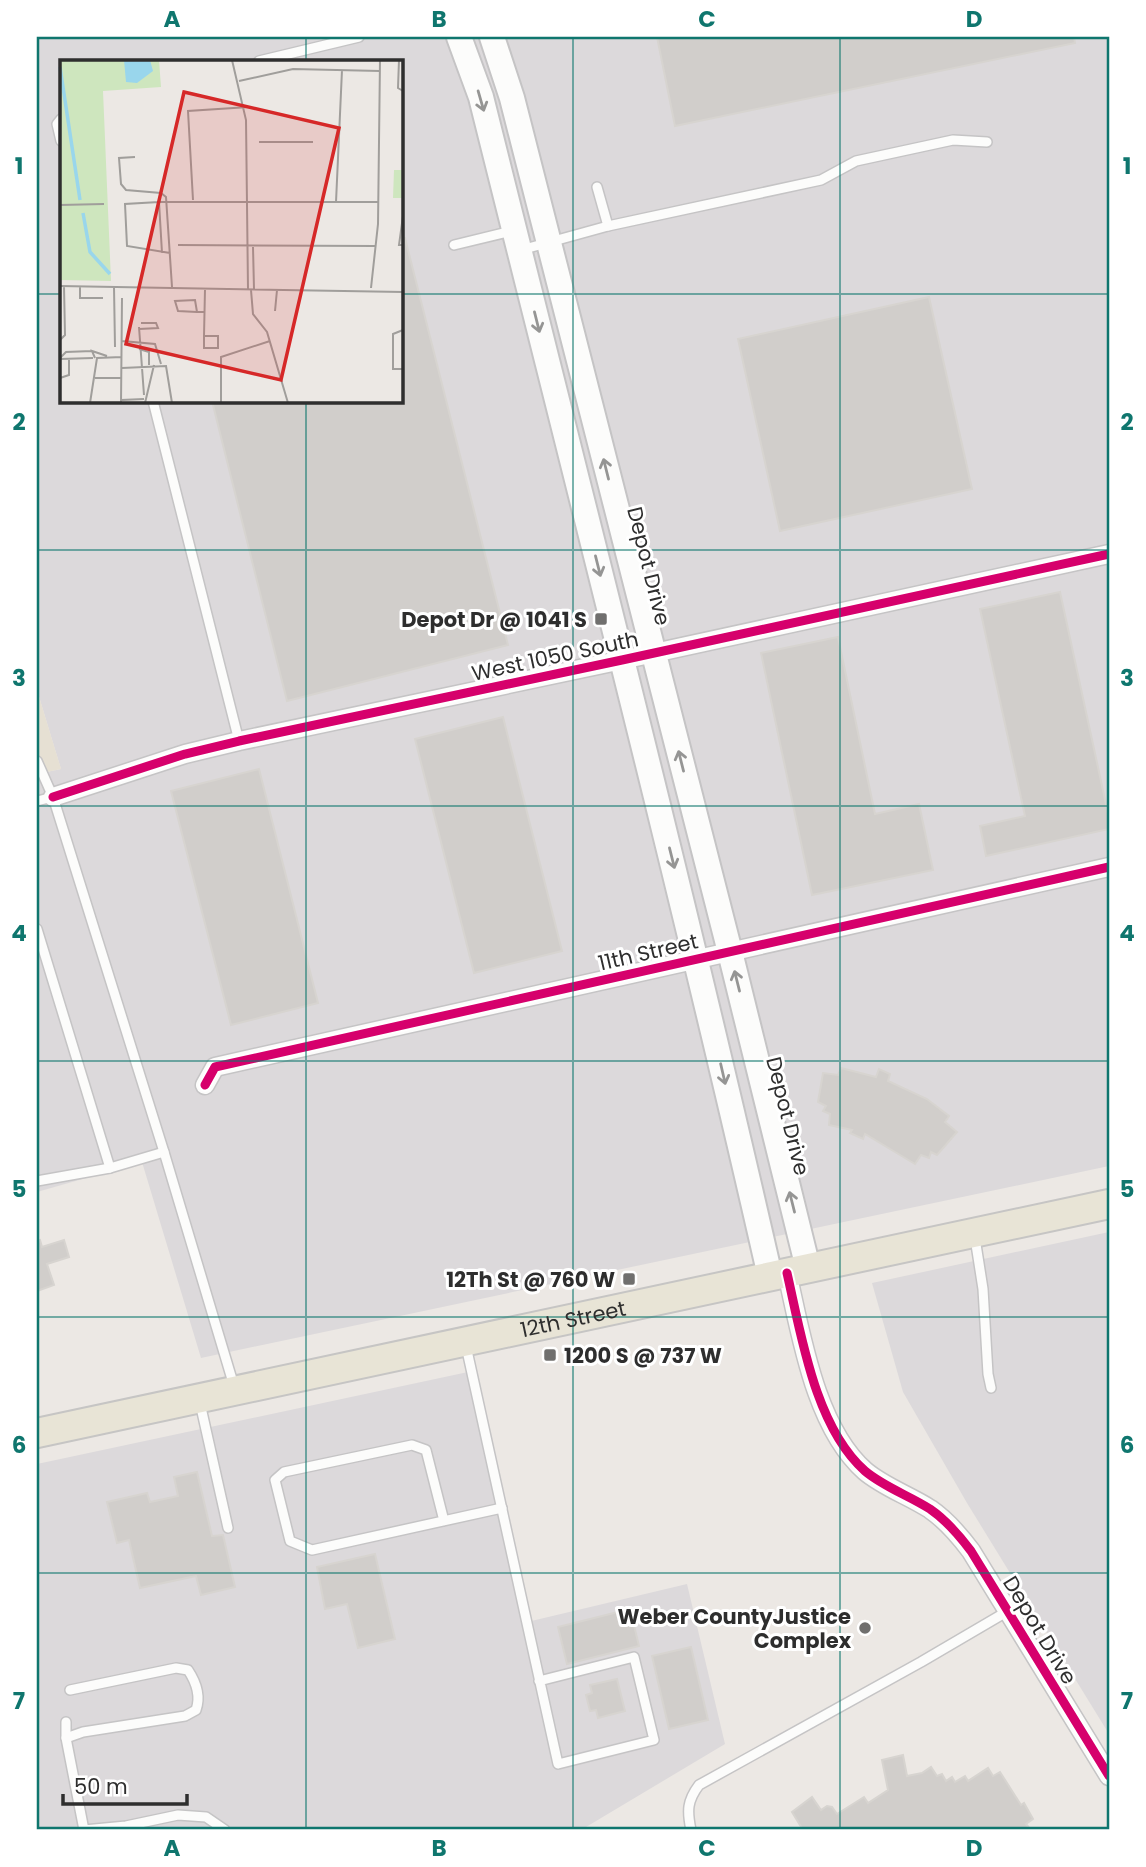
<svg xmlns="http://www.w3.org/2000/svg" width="1146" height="1867" font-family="Poppins,sans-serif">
<rect width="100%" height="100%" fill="#ece8e4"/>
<g fill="#dcd9db" fill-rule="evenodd">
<path d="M37,37H1109V1166L201,1358L142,1162L37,1192V774L61,769L37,690ZM61,61H401V401H61Z"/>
<path d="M1109,1232V1734L967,1503L903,1392L872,1283Z"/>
<path d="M468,1372L523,1623L687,1584L725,1744L581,1830H37V1464Z"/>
</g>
<path fill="#e6e0d3" d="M37,690L61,769L37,774Z"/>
<g fill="#d1cecb" stroke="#d7d4d0" stroke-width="2">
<path d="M657,37H1074L1075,43L675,126Z"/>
<path d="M401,238H405L508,645L287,701L212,401H401Z"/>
<path d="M929,297L972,489L780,531L738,339Z"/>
<path d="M1060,592L1109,818V829L986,856L980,826L1025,816L980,609Z"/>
<path d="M838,637L875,814L919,804L933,870L812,895L761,653Z"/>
<path d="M503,717L562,951L474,973L415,739Z"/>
<path d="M259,769L318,1003L231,1025L171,791Z"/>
<path d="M841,1068L876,1077L879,1069L890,1074L888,1081L927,1099L949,1116L945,1122L957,1132L937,1155L931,1152L929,1158L921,1155L915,1164L865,1134L863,1139L850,1133L852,1130L829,1125L830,1114L823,1111L826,1106L818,1102L821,1085L823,1073L838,1075Z"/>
<path d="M40,1240L42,1247L64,1240L69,1257L47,1264L54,1285L37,1291V1241Z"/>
<path d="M197,1472L212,1536L223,1535L235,1587L201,1595L196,1576L140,1588L129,1540L117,1543L107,1502L147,1493L150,1502L178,1496L174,1477Z"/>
<path d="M375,1554L395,1639L358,1648L347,1604L325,1609L317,1567Z"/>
<path d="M630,1609L639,1646L567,1664L558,1627Z"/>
<path d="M691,1647L708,1720L669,1729L652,1656Z"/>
<path d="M617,1679L625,1711L598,1718L596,1710L590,1711L586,1695L592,1693L590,1685Z"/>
<path d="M903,1755L907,1776L922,1773L931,1767L937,1776L942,1774L946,1781L952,1777L955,1782L965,1776L968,1781L988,1768L993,1776L1000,1772L1021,1805L1024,1803L1033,1819L1026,1824L1031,1830H803L792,1812L812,1797L821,1810L827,1806L832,1807L837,1814L864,1797L868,1803L888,1790L882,1760Z"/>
</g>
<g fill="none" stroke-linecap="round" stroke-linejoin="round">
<g stroke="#c5c4c5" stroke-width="12">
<g id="lane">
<path d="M259,61L359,37"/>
<path d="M61,119L57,124L61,141"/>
<path d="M608,226L821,180L856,161L953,140L987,142"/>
<path d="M454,245L512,231"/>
<path d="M521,250L608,226L597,187"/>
<path d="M153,401L239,741"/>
<path d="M37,761L53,797L164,1152L234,1386"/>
<path d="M37,801L53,797"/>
<path d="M37,929L110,1168"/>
<path d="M37,1181L110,1168L164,1152"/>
<path d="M975,1238L983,1289L988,1374L991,1388"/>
<path d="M466,1346L558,1764L654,1740L634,1657L539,1681"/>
<path d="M200,1403L228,1528"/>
<path d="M444,1521L426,1450L412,1445L284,1472L275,1480L290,1541L312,1550L502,1508"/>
<path d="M66,1722V1738L84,1830L126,1826L178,1815L206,1817L225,1830"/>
<path d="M66,1738L83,1732L185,1716L196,1710C201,1696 196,1682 188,1670L176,1668L70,1690"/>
<path d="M691,1830C687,1811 687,1801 699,1785L921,1662L1008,1611"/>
</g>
</g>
<g stroke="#c5c4c5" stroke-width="21">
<g id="street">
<path d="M53,797L185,754L239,741L622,660L1109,554"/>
<path d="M205,1085L215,1067L1109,867"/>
<path d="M787,1273C801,1334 815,1427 865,1471C884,1487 908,1495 930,1509C946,1520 959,1535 971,1551L1109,1776"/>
</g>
</g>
<g stroke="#c5c4c5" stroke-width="28">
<g id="secondary">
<path d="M459,37L481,97C579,490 680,881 770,1276"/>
<path d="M492,37L512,98L730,952L808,1268"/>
</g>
</g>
<g stroke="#c6c5c4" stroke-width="32">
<g id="primary">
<path id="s1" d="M37,1433L1109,1204"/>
</g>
</g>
<use href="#lane" stroke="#fcfcfb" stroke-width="9"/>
<use href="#street" stroke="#fcfcfb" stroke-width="18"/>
<use href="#secondary" stroke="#fcfcfb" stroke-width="24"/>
<use href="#primary" stroke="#e8e4d6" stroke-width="28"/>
<g stroke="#fff" stroke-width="13">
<g id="cycleway">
<path d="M53,797L185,754L239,741L622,660L1109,554"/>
<path d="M205,1085L215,1067L1109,867"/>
<path d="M787,1273C801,1334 815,1427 865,1471C884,1487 908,1495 930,1509C946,1520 959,1535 971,1551L1109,1776"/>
</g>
</g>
<use href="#cycleway" stroke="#d6006c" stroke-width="9"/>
</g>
<defs><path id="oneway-shaft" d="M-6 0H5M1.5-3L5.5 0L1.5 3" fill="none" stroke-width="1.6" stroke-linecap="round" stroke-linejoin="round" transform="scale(1.75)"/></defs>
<g stroke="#959594">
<use href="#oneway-shaft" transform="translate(481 101) rotate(74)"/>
<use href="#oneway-shaft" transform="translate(537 322) rotate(76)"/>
<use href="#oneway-shaft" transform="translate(606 469) rotate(-104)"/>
<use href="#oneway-shaft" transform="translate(598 566) rotate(76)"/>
<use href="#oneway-shaft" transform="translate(681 761) rotate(-104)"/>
<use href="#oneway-shaft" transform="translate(672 858) rotate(76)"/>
<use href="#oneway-shaft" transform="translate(737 981) rotate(-104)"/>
<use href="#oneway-shaft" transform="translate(723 1074) rotate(77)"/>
<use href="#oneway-shaft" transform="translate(792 1202) rotate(-104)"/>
</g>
<path fill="none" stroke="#0f766e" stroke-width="2" stroke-opacity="0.55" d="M306,37V61M573,37V1830M840,37V1830M37,294H61M401,294H1109M306,401V1830M37,550H1109M37,806H1109M37,1061H1109M37,1317H1109M37,1573H1109"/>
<g fill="#706f6e" stroke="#fff" stroke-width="2.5">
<rect x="594" y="612" width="14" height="14" rx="3.5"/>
<rect x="622" y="1272" width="14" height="14" rx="3.5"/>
<rect x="543" y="1348" width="14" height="14" rx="3.5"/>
<circle cx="865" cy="1628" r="7"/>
</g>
<g text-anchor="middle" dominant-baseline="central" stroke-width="6" stroke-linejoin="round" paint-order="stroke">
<g font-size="21" fill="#2e2e2e" stroke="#fff">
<text transform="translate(649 566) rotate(76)">Depot Drive</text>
<text transform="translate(555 656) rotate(-12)">West 1050 South</text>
<text transform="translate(648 952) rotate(-13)">11th Street</text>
<text transform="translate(788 1116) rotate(76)">Depot Drive</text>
<text stroke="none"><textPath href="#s1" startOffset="548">12th Street</textPath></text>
<text transform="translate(1040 1630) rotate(59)">Depot Drive</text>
</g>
<g font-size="21" font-weight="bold" fill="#2e2e2e" stroke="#fff" text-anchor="end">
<text x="587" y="619">Depot Dr @ 1041 S</text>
<text x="615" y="1279">12Th St @ 760 W</text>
<text x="564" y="1355" text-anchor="start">1200 S @ 737 W</text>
<text x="851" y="1616">Weber CountyJustice<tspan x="851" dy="24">Complex</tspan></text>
</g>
</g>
<g transform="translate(60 60)">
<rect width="343" height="343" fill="#ece8e4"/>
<path d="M0,0H99L101,27L43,31L51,221L0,220ZM334,110H343V138H333Z" fill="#cee6be"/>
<path d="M64,0H90L93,11L77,23L66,22Z" fill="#99d6ec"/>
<path fill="none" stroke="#99d6ec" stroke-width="3.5" d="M0,7L20,140M23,153L30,192L50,214"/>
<path fill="none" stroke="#a09e9b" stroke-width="2" d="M172,0L186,60L188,229M339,0L338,28L343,31M179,21L233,9L320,11M199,82H253M75,97L59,98L61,124L66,130L101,133L106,137L112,227M133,140L128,51L189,47M99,142L65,144L67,186L110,193M276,142L282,10M0,145L44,144M343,156L339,185H343M118,185L315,186M193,187L194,229M102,193L99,142H319M0,226L343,232M20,227V238H43M54,227L55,287M311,228L318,164L320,0M191,230L193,254L207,272L228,343M215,251L217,230M137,252L135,240L115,241L118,251L137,252H145M79,267L84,335M79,269L98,268L96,263H81M343,270L333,274V309H343M144,276H158V288H144V276L145,229M0,280L5,275L4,226M62,281L95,284L101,304M79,289L89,292V305M0,298L6,292L32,291M35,298L32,291L47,296M0,299L33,298M62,308L106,306L112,343M0,318L9,315V299M35,318H62M61,340L84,339M30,343L37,298L62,297M61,343L62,238M85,343L94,305M161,343V297L210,281"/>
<path fill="#d62828" fill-opacity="0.15" stroke="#d62828" stroke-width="3.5" d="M124,32L279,68L221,320L66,284Z"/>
<rect width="343" height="343" fill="none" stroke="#2e2e2e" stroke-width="3.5"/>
</g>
<rect width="1146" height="1867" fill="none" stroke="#ffffff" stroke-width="77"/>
<path d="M63 1794v10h124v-10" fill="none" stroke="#2e2e2e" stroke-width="3.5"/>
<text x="74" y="1794" font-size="21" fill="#2e2e2e" stroke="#ffffff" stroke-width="5" paint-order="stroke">50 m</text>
<rect x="38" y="38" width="1070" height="1790" fill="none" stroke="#0f766e" stroke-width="2.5"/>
<g font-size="23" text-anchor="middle" font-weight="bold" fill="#0f766e">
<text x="172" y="27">A</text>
<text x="439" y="27">B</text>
<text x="707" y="27">C</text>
<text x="974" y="27">D</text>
<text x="19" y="174">1</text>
<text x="1127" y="174">1</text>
<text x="19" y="430">2</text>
<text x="1127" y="430">2</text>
<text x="19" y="686">3</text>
<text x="1127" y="686">3</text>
<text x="19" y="941">4</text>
<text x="1127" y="941">4</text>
<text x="19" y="1197">5</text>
<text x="1127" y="1197">5</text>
<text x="19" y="1453">6</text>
<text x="1127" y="1453">6</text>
<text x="19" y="1709">7</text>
<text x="1127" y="1709">7</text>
<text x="172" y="1856">A</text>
<text x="439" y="1856">B</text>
<text x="707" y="1856">C</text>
<text x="974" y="1856">D</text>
</g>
</svg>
